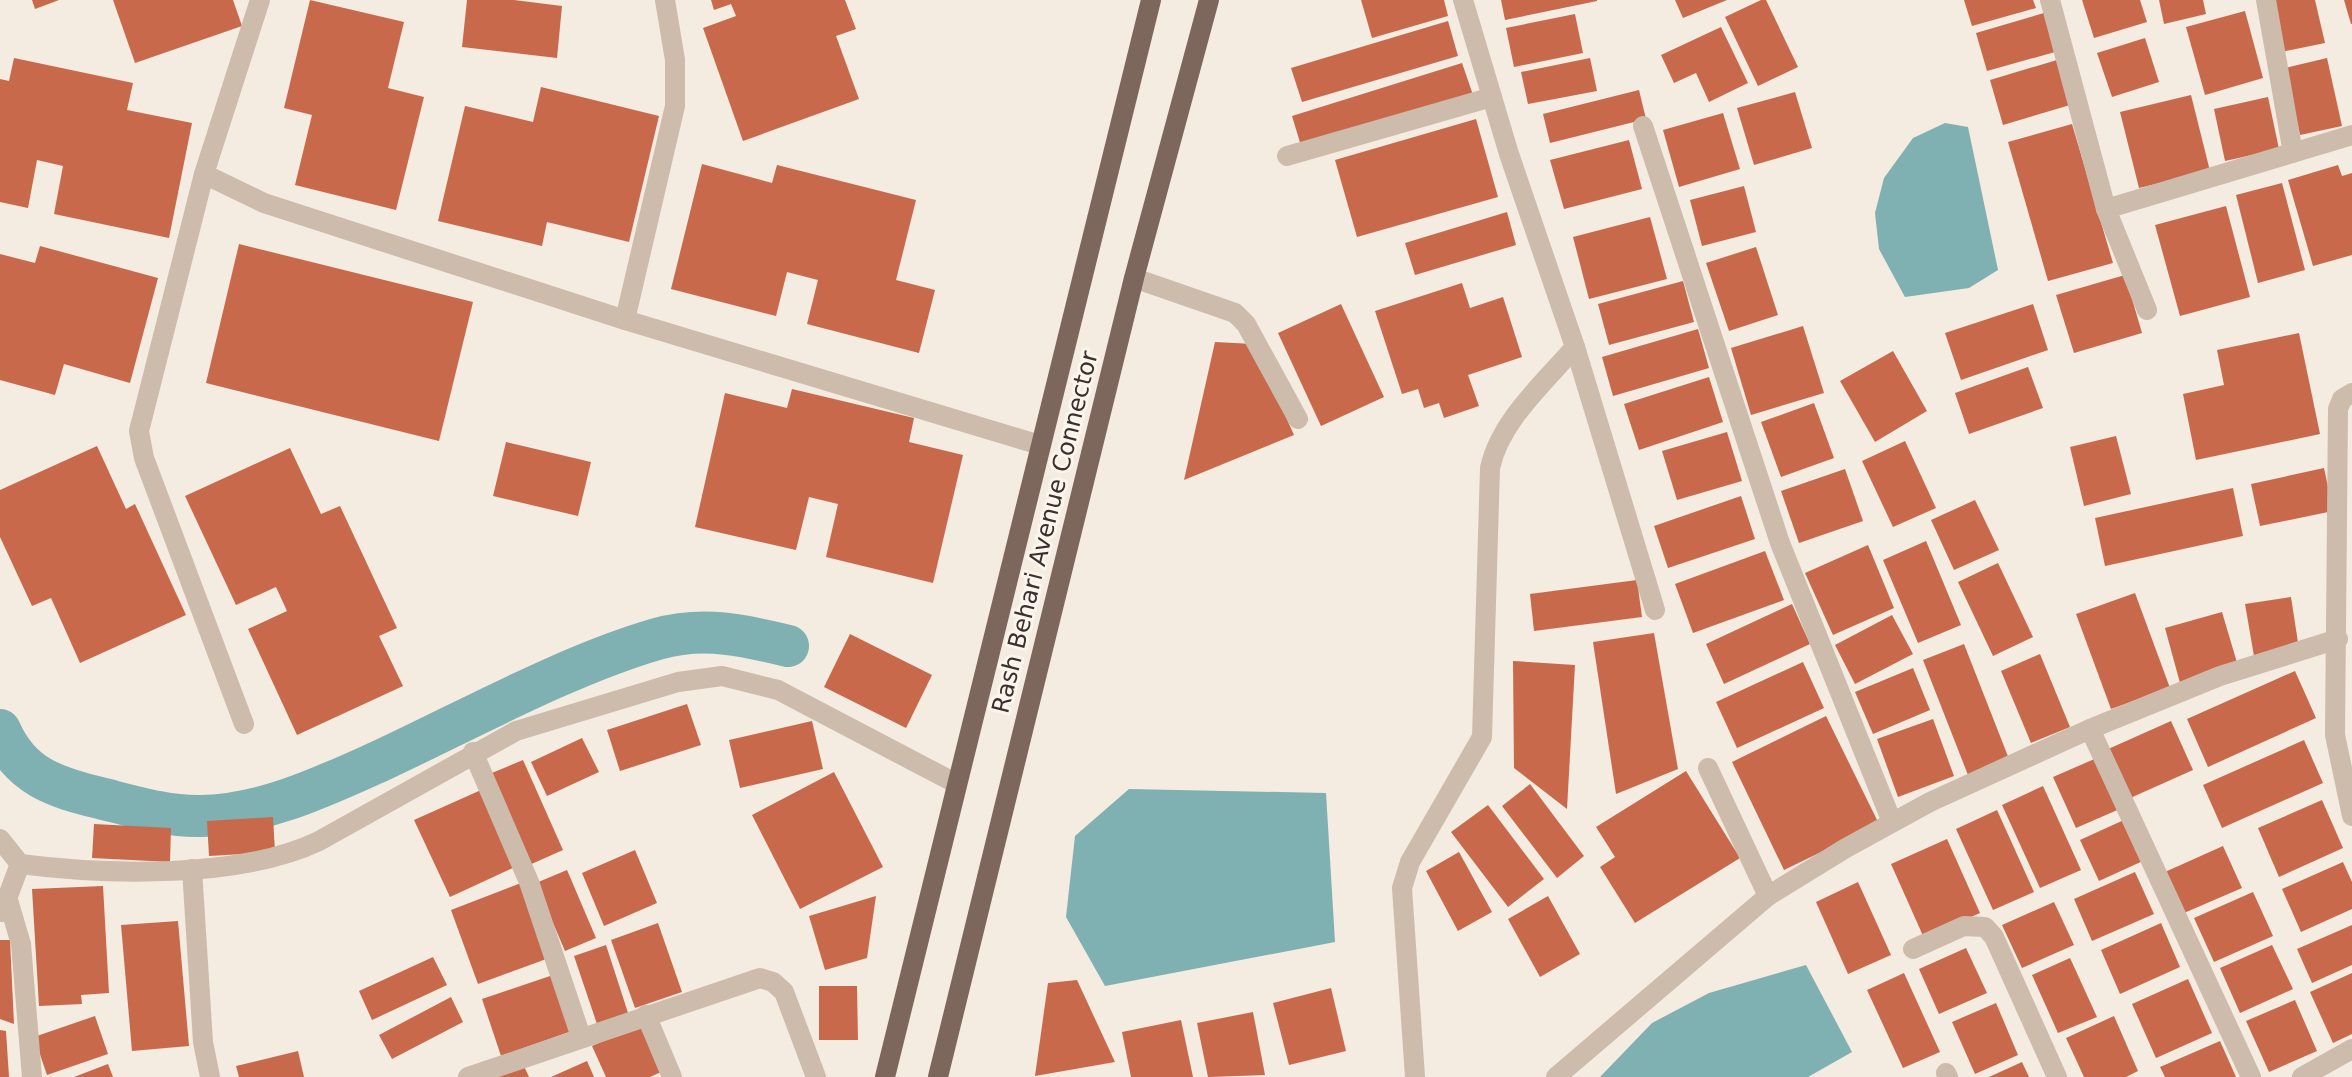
<svg xmlns="http://www.w3.org/2000/svg" width="2352" height="1077" font-family="'DejaVu Sans',sans-serif">
<rect width="100%" height="100%" fill="#f4ebe1"/>
<g fill="#7fb0b2">
<path d="M1945,123L1968,127L1998,270L1969,288L1905,297L1879,249L1875,213L1884,178L1913,138Z"/>
<path d="M1129,789L1326,793L1335,942L1105,986L1066,917L1075,836Z"/>
<path d="M1806,965L1852,1052L1808,1077H1600L1652,1023L1709,993Z"/>
</g>
<g fill="none" stroke-linecap="round" stroke-linejoin="round">
<path stroke="#7fb0b2" stroke-width="42" d="M0,730C20,776 54,787 100,798C132,806 168,817 201,816C264,815 324,786 380,761C466,721 567,665 657,639C704,626 743,635 788,646"/>
</g>
<g fill="#c8694b">
<path d="M32,0H59L35,9Z"/>
<path d="M113,0H233L242,26L135,63Z"/>
<path d="M310,0L404,22L388,88L424,97L396,210L295,185L312,115L284,108Z"/>
<path d="M467,0H514L562,6L557,58L462,47Z"/>
<path d="M711,0H845L856,29L836,36L859,99L743,141L703,28L736,16L731,4L714,10Z"/>
<path d="M1361,0H1444L1448,16L1372,38Z"/>
<path d="M1501,0H1597V1L1505,20Z"/>
<path d="M1675,0H1727L1683,18Z"/>
<path d="M1761,0H1766L1798,67L1758,86L1725,17Z"/>
<path d="M1964,0H2033L2036,8L1972,26Z"/>
<path d="M2082,0H2140L2147,22L2094,38Z"/>
<path d="M2159,0H2203L2206,14L2164,24Z"/>
<path d="M2275,0H2315L2325,43L2281,52Z"/>
<path d="M2344,0H2352V24H2351Z"/>
<path d="M2245,11L2263,78L2205,95L2186,27Z"/>
<path d="M2044,13L2055,52L1987,71L1976,33Z"/>
<path d="M1575,14L1583,53L1514,67L1506,28Z"/>
<path d="M1448,21L1458,56L1302,102L1291,68Z"/>
<path d="M1721,27L1748,83L1709,102L1696,73L1674,83L1661,55Z"/>
<path d="M2145,38L2159,82L2112,97L2097,53Z"/>
<path d="M14,58L133,83L127,110L192,123L169,238L54,214L63,166L37,160L28,208L0,202V79L9,81Z"/>
<path d="M1590,58L1597,91L1528,104L1521,72Z"/>
<path d="M2327,58L2342,126L2300,135L2285,68Z"/>
<path d="M2057,60L2070,105L2003,125L1990,80Z"/>
<path d="M1462,63L1473,95L1302,149L1292,116Z"/>
<path d="M541,87L659,116L629,242L547,222L542,246L438,221L465,106L533,122Z"/>
<path d="M1639,90L1646,119L1550,143L1543,114Z"/>
<path d="M1795,92L1812,148L1754,165L1737,108Z"/>
<path d="M2191,95L2210,171L2139,188L2120,112Z"/>
<path d="M2268,97L2279,149L2225,161L2214,109Z"/>
<path d="M1723,113L1740,169L1679,187L1663,130Z"/>
<path d="M1476,119L1498,197L1357,237L1335,160Z"/>
<path d="M2072,124L2113,263L2048,281L2008,142Z"/>
<path d="M1629,140L1642,189L1564,209L1550,160Z"/>
<path d="M702,164L772,183L777,165L916,200L896,280L935,290L919,353L807,324L818,280L787,272L776,316L671,289Z"/>
<path d="M2338,165L2342,176L2352,173V255L2313,266L2288,180Z"/>
<path d="M2282,183L2305,270L2258,283L2236,195Z"/>
<path d="M1744,186L1756,232L1702,246L1690,200Z"/>
<path d="M2226,206L2250,297L2180,316L2155,225Z"/>
<path d="M1507,212L1516,245L1415,275L1405,243Z"/>
<path d="M1650,217L1667,279L1589,299L1573,237Z"/>
<path d="M239,244L473,302L439,441L206,383Z"/>
<path d="M40,246L158,278L130,383L64,364L55,395L0,380V254L35,263Z"/>
<path d="M1756,247L1778,315L1729,331L1706,263Z"/>
<path d="M2125,275L2142,333L2074,353L2056,295Z"/>
<path d="M1683,281L1694,322L1609,345L1598,304Z"/>
<path d="M1462,283L1470,308L1503,297L1522,357L1468,375L1479,406L1444,418L1439,403L1424,408L1418,389L1402,394L1375,311Z"/>
<path d="M1341,304L1384,397L1321,426L1278,333Z"/>
<path d="M2033,304L2048,350L1961,380L1945,333Z"/>
<path d="M1803,326L1824,393L1751,415L1731,348Z"/>
<path d="M1698,329L1709,368L1613,396L1602,357Z"/>
<path d="M2299,333L2320,434L2196,460L2183,394L2224,385L2217,350Z"/>
<path d="M1215,342L1253,344L1294,435L1184,480Z"/>
<path d="M1893,351L1927,411L1875,442L1840,381Z"/>
<path d="M2028,367L2043,408L1969,434L1955,393Z"/>
<path d="M1709,377L1723,422L1639,450L1624,404Z"/>
<path d="M792,389L914,418L909,442L963,455L933,583L826,557L838,504L809,497L796,550L695,527L725,393L787,408Z"/>
<path d="M1814,403L1834,458L1781,477L1761,422Z"/>
<path d="M1727,432L1742,481L1677,500L1662,451Z"/>
<path d="M2116,436L2131,494L2084,506L2070,447Z"/>
<path d="M1905,441L1936,508L1893,527L1862,461Z"/>
<path d="M506,442L591,462L578,516L493,496Z"/>
<path d="M97,446L126,509L135,504L186,615L80,663L51,598L32,606L0,537V490Z"/>
<path d="M290,448L321,514L340,506L397,628L379,636L403,686L297,735L248,629L287,611L276,587L236,605L185,496Z"/>
<path d="M2324,468L2333,511L2260,526L2251,484Z"/>
<path d="M1845,469L1863,521L1799,543L1781,491Z"/>
<path d="M2233,488L2243,536L2105,566L2095,518Z"/>
<path d="M1741,496L1755,539L1668,568L1654,526Z"/>
<path d="M1975,500L1999,550L1954,570L1931,520Z"/>
<path d="M1926,541L1961,625L1918,643L1883,560Z"/>
<path d="M1868,545L1894,608L1833,635L1805,573Z"/>
<path d="M1765,551L1784,600L1693,633L1675,584Z"/>
<path d="M1998,563L2033,637L1993,656L1958,582Z"/>
<path d="M1637,580L1642,617L1534,631L1530,594Z"/>
<path d="M2135,593L2170,688L2111,709L2076,614Z"/>
<path d="M2291,597L2299,649L2254,656L2245,604Z"/>
<path d="M1792,604L1810,644L1724,684L1706,644Z"/>
<path d="M2222,612L2238,666L2180,683L2165,628Z"/>
<path d="M1892,615L1913,654L1855,684L1835,645Z"/>
<path d="M1654,633L1678,769L1616,794L1593,642Z"/>
<path d="M850,634L932,675L906,728L824,687Z"/>
<path d="M1964,644L2009,759L1968,775L1923,660Z"/>
<path d="M2040,654L2070,727L2031,743L2001,671Z"/>
<path d="M1513,661L1575,665L1567,809L1514,768Z"/>
<path d="M1803,662L1824,708L1737,748L1716,702Z"/>
<path d="M1913,668L1930,710L1873,734L1855,692Z"/>
<path d="M2295,671L2316,718L2208,767L2187,719Z"/>
<path d="M687,704L701,745L620,771L607,730Z"/>
<path d="M1826,716L1879,824L1784,870L1732,762Z"/>
<path d="M1933,719L1954,776L1898,797L1877,739Z"/>
<path d="M812,721L823,769L740,788L729,740Z"/>
<path d="M2171,721L2193,770L2128,799L2106,750Z"/>
<path d="M582,738L599,772L547,796L531,762Z"/>
<path d="M2304,740L2323,783L2222,828L2203,785Z"/>
<path d="M2099,757L2122,808L2076,828L2053,777Z"/>
<path d="M523,760L563,850L527,866L487,775Z"/>
<path d="M1686,771L1740,858L1635,923L1600,867L1615,857L1596,827Z"/>
<path d="M834,772L883,867L800,909L752,815Z"/>
<path d="M1530,784L1584,856L1557,878L1502,806Z"/>
<path d="M2043,786L2081,870L2040,888L2002,805Z"/>
<path d="M481,790L517,866L450,897L414,820Z"/>
<path d="M2322,800L2343,848L2279,877L2258,828Z"/>
<path d="M1488,805L1544,879L1508,907L1451,832Z"/>
<path d="M1997,810L2034,892L1993,910L1956,829Z"/>
<path d="M273,817L275,852L209,856L207,821Z"/>
<path d="M2126,819L2145,860L2099,881L2080,840Z"/>
<path d="M94,824L171,828L170,862L92,858Z"/>
<path d="M1947,839L1980,913L1924,938L1891,864Z"/>
<path d="M2223,846L2242,888L2184,913L2165,872Z"/>
<path d="M635,850L657,903L604,926L582,873Z"/>
<path d="M1459,852L1492,912L1458,931L1426,871Z"/>
<path d="M2343,862L2352,882V909L2301,932L2282,889Z"/>
<path d="M567,870L596,938L565,951L536,883Z"/>
<path d="M2135,872L2154,914L2092,941L2074,899Z"/>
<path d="M1858,882L1891,955L1848,974L1816,902Z"/>
<path d="M521,883L549,958L478,984L451,910Z"/>
<path d="M103,886L109,993L81,995L82,1004L39,1006L32,889Z"/>
<path d="M2253,892L2273,936L2214,962L2194,918Z"/>
<path d="M876,896L867,958L825,970L809,916Z"/>
<path d="M1548,896L1580,954L1540,977L1508,919Z"/>
<path d="M2054,902L2074,945L2022,968L2002,925Z"/>
<path d="M178,921L189,1046L132,1051L121,925Z"/>
<path d="M658,923L682,992L635,1008L611,940Z"/>
<path d="M2161,923L2180,967L2120,994L2101,950Z"/>
<path d="M2352,925V965L2312,983L2297,949Z"/>
<path d="M0,940H10L14,1024L0,1019Z"/>
<path d="M606,945L630,1019L599,1030L574,956Z"/>
<path d="M2272,945L2293,989L2240,1013L2220,968Z"/>
<path d="M1966,948L1987,993L1939,1014L1919,969Z"/>
<path d="M433,957L447,985L372,1020L359,991Z"/>
<path d="M2070,958L2097,1017L2058,1033L2032,975Z"/>
<path d="M1904,973L1940,1052L1903,1068L1867,990Z"/>
<path d="M2352,973V1034L2333,1043L2310,992Z"/>
<path d="M553,975L572,1031L501,1056L482,999Z"/>
<path d="M2188,979L2212,1033L2156,1058L2132,1004Z"/>
<path d="M1077,980L1115,1062L1035,1076L1048,983Z"/>
<path d="M819,986H857L858,1040H819Z"/>
<path d="M1331,988L1346,1051L1289,1065L1273,1003Z"/>
<path d="M451,997L463,1022L392,1059L379,1035Z"/>
<path d="M2295,1000L2317,1051L2269,1072L2246,1021Z"/>
<path d="M1996,1003L2018,1055L1975,1074L1952,1022Z"/>
<path d="M1253,1012L1265,1075L1208,1077L1197,1023Z"/>
<path d="M95,1016L108,1054L47,1075L34,1037Z"/>
<path d="M2114,1016L2138,1071L2126,1077H2084L2066,1038Z"/>
<path d="M1181,1020L1193,1077H1131L1122,1032Z"/>
<path d="M640,1025L661,1072L650,1077H606L592,1046Z"/>
<path d="M0,1030L6,1031L9,1077H0Z"/>
<path d="M2220,1041L2236,1077H2165L2160,1067Z"/>
<path d="M298,1051L304,1077H239L236,1066Z"/>
<path d="M587,1061L594,1077H551Z"/>
<path d="M2022,1062L2029,1077H1989Z"/>
<path d="M108,1064L113,1077H74Z"/>
<path d="M523,1064L529,1077H497Z"/>
</g>
<g fill="none" stroke-linecap="round" stroke-linejoin="round">
<g stroke="#cdbbac" stroke-width="20">
<path d="M260,0L204,174L264,203L625,320L1040,445"/>
<path d="M2050,0L2106,209L2147,310"/>
<path d="M2266,0L2293,153"/>
<path d="M1643,126L1780,543L1892,822"/>
<path d="M1287,156L1492,97"/>
<path d="M204,174L139,431L144,458L244,724"/>
<path d="M2106,209L2352,135"/>
<path d="M1134,278L1235,313L1246,324L1298,419"/>
<path d="M625,320L675,106V60L665,0"/>
<path d="M1575,347L1655,610"/>
<path d="M2352,393L2342,399L2338,409L2335,735L2352,816"/>
<path d="M2090,729L2251,1077"/>
<path d="M473,752L529,882L581,1037"/>
<path d="M1708,768L1768,896"/>
<path d="M0,839L20,864C106,875 240,879 319,841L516,731L678,682L722,676L778,690L957,784"/>
<path d="M192,869L203,1042L210,1077"/>
<path d="M8,900L21,944L32,1077"/>
<path d="M2,912L20,864"/>
<path d="M1913,949L1964,926L1985,927L1994,937L2057,1077"/>
<path d="M646,1015L672,1077"/>
<path d="M1946,1073L1948,1077"/>
<path d="M468,1077L760,978L773,982L784,992L816,1077"/>
<path d="M1415,1077L1402,888L1410,862L1482,737L1490,468C1500,421 1544,383 1575,347L1509,154L1463,0"/>
<path d="M1556,1077L1768,896L1846,848L1930,802L2090,729L2220,676L2338,639"/>
<path d="M2302,1077L2352,1049"/>
</g>
<g stroke="#7d675c" stroke-width="20">
<path d="M885,1077L1151,0"/>
<path d="M938,1077L1134,278L1209,0"/>
</g>
</g>
<g text-anchor="middle" dominant-baseline="central" stroke-width="6" stroke-linejoin="round" paint-order="stroke">
<g font-size="24" fill="#3b302b" stroke="#fbf5ee">
<text transform="translate(1045 532) rotate(-76)">Rash Behari Avenue Connector</text>
</g>
</g>
</svg>
